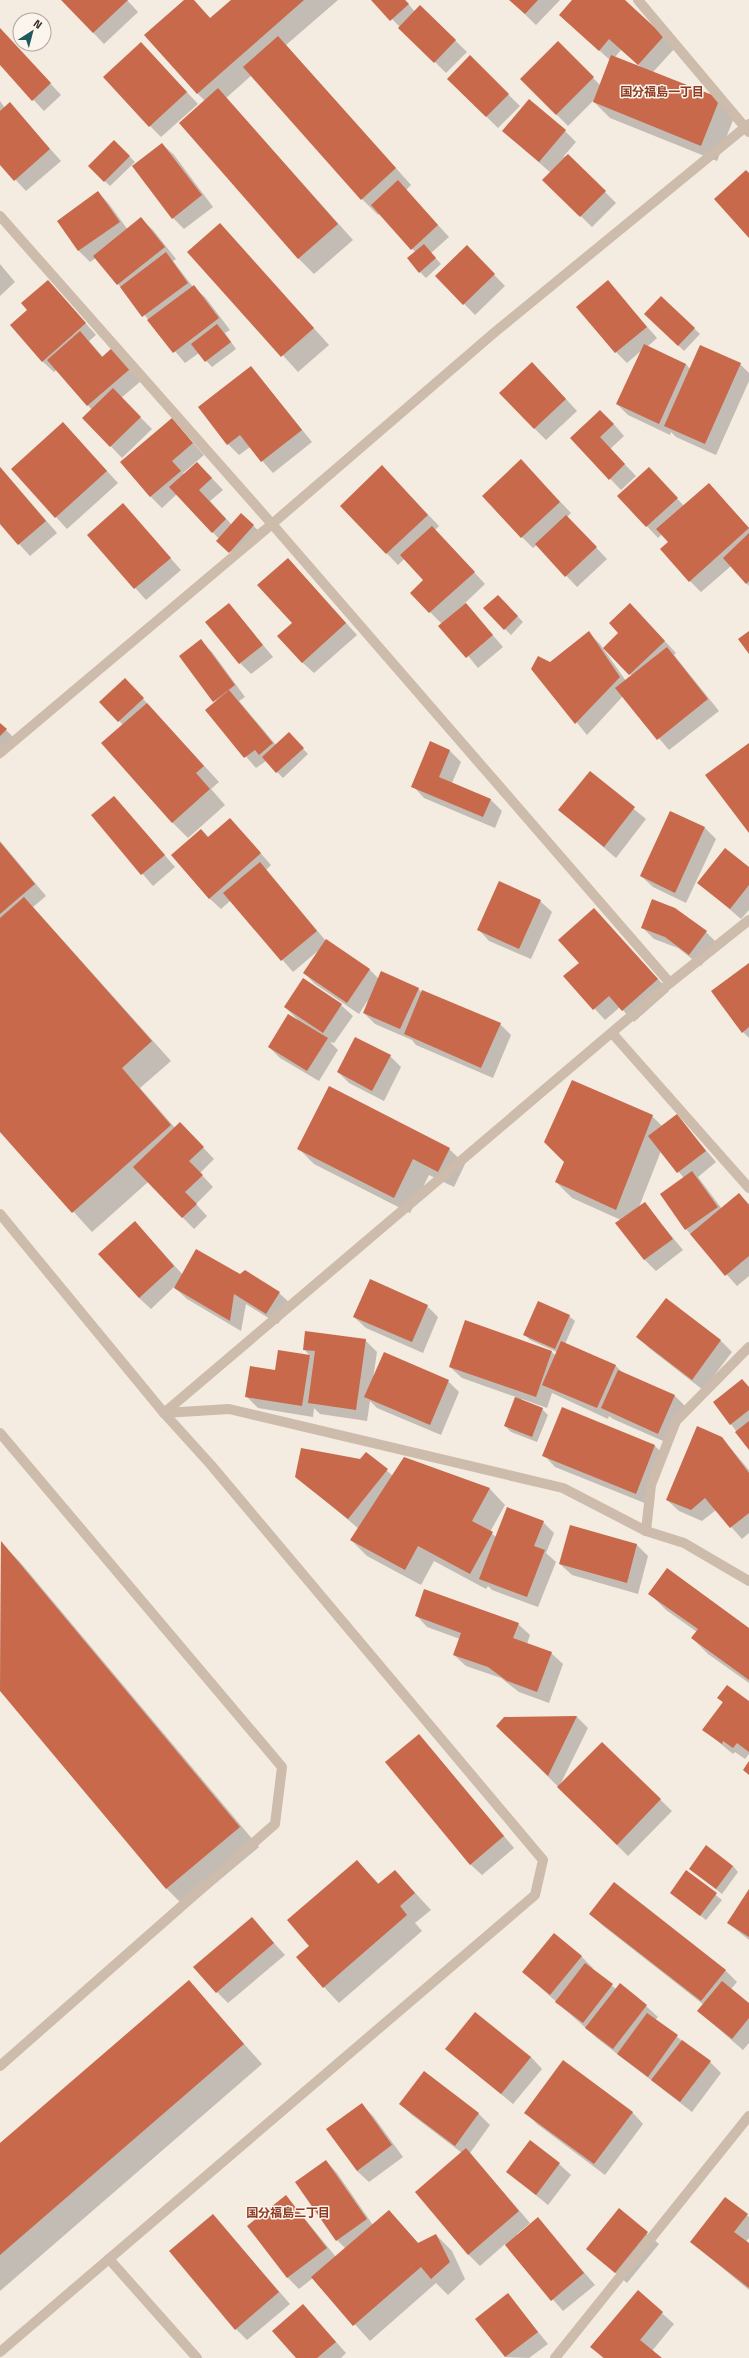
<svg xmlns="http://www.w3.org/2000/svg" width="749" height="2358" font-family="'Titillium Web','Noto Sans JP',sans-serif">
<rect width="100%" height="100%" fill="#f4ebe1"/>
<g fill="#0003" fill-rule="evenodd">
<path d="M62,0H127L138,12L104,44Z"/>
<path d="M186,0H193L211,19L232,0H338L286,45L411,185L406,190L449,237L431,253L441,264L426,278L420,272L415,252L380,213L378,215L362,199L252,75L226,98L353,240L314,274L298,258L205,101L197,93Z"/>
<path d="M373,0H405L415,12L420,6L467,52L446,73Z"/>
<path d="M510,0H560L536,25Z"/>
<path d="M573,0H623L675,48L653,72L719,99L735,115L717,161L610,118L593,101L568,126L521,79L558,42L600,85L610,60L572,26ZM621,50L641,67L615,57Z"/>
<path d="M0,29L61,95L44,111L0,64Z"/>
<path d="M152,55L198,104L161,137L150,126Z"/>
<path d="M470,57L520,106L498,128L448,79Z"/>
<path d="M0,101L5,108L10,104L61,161L26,191L0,163Z"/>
<path d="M503,131H565L576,142L563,157L568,155L616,203L592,227L544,180L551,173Z"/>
<path d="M114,141L135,162L110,186L89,166Z"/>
<path d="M162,144L174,155L213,207L184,229L173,218Z"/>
<path d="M98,192L109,204L128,230L141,219L153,230L176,259L173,261L193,287L205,297L230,330L225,333L236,349L212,367L199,353L185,363L96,258L90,262L79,251L58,221Z"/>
<path d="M220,224L329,345L298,372L189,252Z"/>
<path d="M467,247L505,286L475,315L437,276Z"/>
<path d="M0,264L15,282L0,296Z"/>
<path d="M608,282L657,338L647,347L686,364L690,369L740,364L749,373V381L716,455L676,437L671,432L670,435L628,415L617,404L641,351L627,363L616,352Z"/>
<path d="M59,293L96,335L89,341L103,357L112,349L141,381L121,398L152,429L122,458L84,418L92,410L57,369L54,372L42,361Z"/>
<path d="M661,297L700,334L684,351L646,314Z"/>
<path d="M251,367L312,442L273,473L250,447L239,455L228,444Z"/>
<path d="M543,374L577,411L546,440L534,428Z"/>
<path d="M172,419L204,455L183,473L184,475L208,474L223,490L210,501L232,525L241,515L259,531L236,557L177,494L162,508L150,496Z"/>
<path d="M612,422L624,436L610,449L636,476L621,490L571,438Z"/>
<path d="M74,435L118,483L67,529L12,469Z"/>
<path d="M0,467L57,533L30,556L0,523Z"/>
<path d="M532,472L571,513L567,517L607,559L577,587L537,545L533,548L522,537Z"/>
<path d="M393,478L439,526L435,530L485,584L465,603L503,647L478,668L442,624L411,593L425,581L404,559L398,565L341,506Z"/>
<path d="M660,480L684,506L720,496L749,528V586L731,566L701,592L690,581L669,542L662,534L658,538L619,496Z"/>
<path d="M123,505L181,570L146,600L88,535Z"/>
<path d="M288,559L357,635L314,673L302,662L293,623Z"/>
<path d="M498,596L523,622L511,635L485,609Z"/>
<path d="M229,604L273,657L251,674L240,663Z"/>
<path d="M641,616L676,653L674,655L719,711L669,750L623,696L587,735L533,669L550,663L589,633L600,644L626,681L632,676L604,648Z"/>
<path d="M201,641L212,652L245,697L239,701L276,745L294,739L308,754L283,778L266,761L256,768L206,711L216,703Z"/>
<path d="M125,679L219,782L211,789L225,805L188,838L172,822L123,725L100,702Z"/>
<path d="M0,724L17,741L0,759Z"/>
<path d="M431,742L450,751L461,762L452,783L490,799L502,811L495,828L424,798L413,786Z"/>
<path d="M590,773L646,819L616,858L560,810Z"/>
<path d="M114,797L175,867L153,886L92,815Z"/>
<path d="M671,812L705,828L716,839L686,903L653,887L641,876Z"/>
<path d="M241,831L271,865L266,870L326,941L370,970L379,979L418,988L422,993L500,1024L511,1035L493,1078L416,1045L412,1040L375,1024L364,1013L368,1000L359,1014L315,984L304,973L319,950L293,972L231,900L221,909L209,898L208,838Z"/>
<path d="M0,841L46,896L33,907L171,1061L140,1088L175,1128L191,1135L214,1159L200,1173L213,1187L196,1204L207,1216L194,1229L148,1182L92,1232L0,1131Z"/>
<path d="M749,869V910L741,919L698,882Z"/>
<path d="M540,901L552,912L531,959L489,941L478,929Z"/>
<path d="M605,921L669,991L634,1022L620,1007L605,1020L565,976L580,963Z"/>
<path d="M643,928L706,932L717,943L701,966L678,948L654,939Z"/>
<path d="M749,965V1038L743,1032Z"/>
<path d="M304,980L341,1005L353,1016L334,1043L330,1042L338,1050L319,1081L280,1058L269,1047L299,1021L285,1007Z"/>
<path d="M390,1056L401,1067L384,1101L349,1083L338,1072Z"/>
<path d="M676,1115L716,1162L698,1177L722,1209L739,1194L749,1204V1276L737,1286L686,1229L661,1194L684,1178L661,1151L639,1207L644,1203L683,1250L656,1271L644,1259L621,1220L572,1198L556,1182L652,1116L662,1126Z"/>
<path d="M298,1148L449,1149L465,1164L454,1187L429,1175L410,1213L314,1164Z"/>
<path d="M146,1234L183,1275H240L279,1293L291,1304L278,1324L246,1304L241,1331L187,1299L174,1287L151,1309L139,1298Z"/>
<path d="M667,1300L721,1341L732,1352L703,1390L649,1348L638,1337Z"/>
<path d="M427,1306L438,1317L423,1353L366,1328L354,1317Z"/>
<path d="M569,1316L575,1321L565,1344L615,1365L622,1372L675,1396L686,1407L670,1444L613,1419L609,1416L608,1419L552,1393L547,1408L522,1399L521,1401L542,1409L548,1415L537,1442L511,1432L505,1426L516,1397L462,1378L450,1367L551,1351L556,1356L557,1352L530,1340L525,1335Z"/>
<path d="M365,1340L377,1352L373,1379L448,1381L459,1392L441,1435L377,1408L370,1401L367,1421L320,1414L314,1408L313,1417L258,1408L246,1396L276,1371L279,1351L311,1357L304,1349Z"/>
<path d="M749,1387V1449L731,1424Z"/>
<path d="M563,1409L655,1446L666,1457L647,1504L555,1467L544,1455Z"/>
<path d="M721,1437L749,1470V1533L742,1539L716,1510L702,1521L679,1511L667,1500Z"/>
<path d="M366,1453L393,1476L404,1459L490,1489L505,1505L490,1532L496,1537L543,1522L554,1533L546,1553L556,1562L538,1607L492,1590L488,1586L486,1589L434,1561L421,1585L367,1556L351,1540L359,1529L296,1476L361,1460Z"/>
<path d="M571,1526L637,1545L648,1556L638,1594L572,1575L560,1564Z"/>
<path d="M1,1543L20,1562L259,1847L186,1908L166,1888L0,1689Z"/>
<path d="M650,1594L749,1629V1683L708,1654L692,1638L697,1632L666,1610Z"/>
<path d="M416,1615L518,1624L530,1635L527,1644L551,1653L563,1664L549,1703L519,1692L501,1678L466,1666L454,1655L460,1639L427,1627Z"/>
<path d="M719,1698L749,1702V1754L745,1759L735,1752L733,1754L704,1730L723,1703Z"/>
<path d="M577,1717L588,1728L560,1785L602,1743L672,1811L628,1856L497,1726L504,1718Z"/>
<path d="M419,1735L514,1848L482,1875L470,1864Z"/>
<path d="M357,1861L380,1885L395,1871L431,1910L415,1923L422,1931L339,2003L324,1987L311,1946Z"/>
<path d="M733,1866L738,1872L722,1894L690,1869Z"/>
<path d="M687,1872L722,1900L706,1920L671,1893Z"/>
<path d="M749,1891V1940L728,1923Z"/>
<path d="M591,1914L725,1970L737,1982L731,1989L749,2004V2043L743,2050L698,2011L704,2005L602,1925Z"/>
<path d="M252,1919L285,1955L228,2003L217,1992Z"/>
<path d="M554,1934L582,1957L593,1968L592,1970L616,1989L646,2006L658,2017L655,2020L710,2062L721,2073L692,2112L598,2039L523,1972Z"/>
<path d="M189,1982L262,2064L0,2291V2144Z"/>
<path d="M446,2049L531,2057L542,2069L513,2104Z"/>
<path d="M424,2073L479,2114L490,2125L470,2153L530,2223L517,2234L518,2236L538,2219L595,2285L563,2311L505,2244L480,2266L468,2254L462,2153L412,2115L400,2104Z"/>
<path d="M362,2105L373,2116L403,2157L369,2182L357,2171Z"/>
<path d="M632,2112L643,2124L605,2175L537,2124L526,2113Z"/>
<path d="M326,2161L337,2173L373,2225L389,2211L419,2244L436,2235L452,2251L465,2279L448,2295L436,2283L370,2341L313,2278L299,2289L288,2278L248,2226L286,2196L336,2257L346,2249L337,2240Z"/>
<path d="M559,2164L571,2175L548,2205L507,2172Z"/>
<path d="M619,2210L659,2244L627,2283L588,2249Z"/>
<path d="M213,2215L290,2304L247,2340L236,2329Z"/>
<path d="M747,2215L749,2217V2238L746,2242L749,2245V2290L691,2242Z"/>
<path d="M638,2292L674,2324L652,2351L660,2358H603L592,2347Z"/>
<path d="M508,2295L548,2344L529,2358L505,2357Z"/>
<path d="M303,2305L346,2353L341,2358H297Z"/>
</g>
<g fill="#c8694b">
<path d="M61,0H128L93,33Z"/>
<path d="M184,0H194L210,18L231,0H304L197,94L144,35Z"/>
<path d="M371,0H405L409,4L390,21Z"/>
<path d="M509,0H538L525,14Z"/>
<path d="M572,0H625L664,36L638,65L609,39L599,51L559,15Z"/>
<path d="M420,5L456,40L434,63L398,28Z"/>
<path d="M0,28L51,83L32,101L0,65Z"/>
<path d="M278,36L396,168L361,200L243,67Z"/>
<path d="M558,41L594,77L556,115L520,79Z"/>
<path d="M141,42L187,92L149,127L103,77Z"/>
<path d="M470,55L509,94L486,117L447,79Z"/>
<path d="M611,55L720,98L701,146L593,102Z"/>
<path d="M218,88L338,224L298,259L179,123Z"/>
<path d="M529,99L566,130L539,162L502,131Z"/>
<path d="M10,102L50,149L14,181L0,165V111Z"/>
<path d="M114,140L130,156L104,182L88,166Z"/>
<path d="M162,143L202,195L172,219L132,166Z"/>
<path d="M568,154L606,191L580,217L542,180Z"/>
<path d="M746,170L749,173V238L714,199Z"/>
<path d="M398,180L438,225L411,250L371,205Z"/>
<path d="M98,191L120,222L78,251L57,221Z"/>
<path d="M141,217L165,247L117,285L93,256Z"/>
<path d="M220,223L314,328L281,357L187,252Z"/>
<path d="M424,244L436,258L419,273L407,258Z"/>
<path d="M467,245L495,274L463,305L435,276Z"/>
<path d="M166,252L188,283L142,317L120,287Z"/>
<path d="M48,280L86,323L42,362L10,325L27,310L21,303Z"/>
<path d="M608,280L647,327L615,353L576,307Z"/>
<path d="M194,285L219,318L173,353L147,320Z"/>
<path d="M661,296L695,328L678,346L644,314Z"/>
<path d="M217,324L231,342L205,362L191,344Z"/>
<path d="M80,331L102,357L112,348L130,369L87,406L47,360Z"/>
<path d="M644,344L686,364L659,424L616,404Z"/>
<path d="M700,345L741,363L705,444L664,426Z"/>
<path d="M532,362L566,399L534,429L499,393Z"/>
<path d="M251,366L302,430L261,462L240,435L227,445L198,407Z"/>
<path d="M113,388L141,417L110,447L82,418Z"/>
<path d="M600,410L614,424L600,437L625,464L609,480L570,438Z"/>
<path d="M172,418L193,443L172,461L181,471L150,497L120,462Z"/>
<path d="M63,422L107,471L55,518L11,469Z"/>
<path d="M521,459L560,502L521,538L482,496Z"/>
<path d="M197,462L212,478L199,490L226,519L212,533L169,487Z"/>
<path d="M382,465L428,515L386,554L340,506Z"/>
<path d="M0,467L46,521L18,545L0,524Z"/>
<path d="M649,467L678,498L646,527L617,496Z"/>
<path d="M709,483L749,528L689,582L660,549L668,542L656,529Z"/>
<path d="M123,503L171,558L134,589L87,535Z"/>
<path d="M241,513L254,525L229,553L216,541Z"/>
<path d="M566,515L597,547L565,577L535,544Z"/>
<path d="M432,526L475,572L429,613L410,593L423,580L400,555Z"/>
<path d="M749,533V581L746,584L723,558Z"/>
<path d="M288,558L346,623L302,663L277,636L292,623L257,585Z"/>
<path d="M498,595L518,616L504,630L483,608Z"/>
<path d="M229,603L263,645L239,664L205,622Z"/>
<path d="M466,603L493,635L466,658L438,626Z"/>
<path d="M630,603L665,641L629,675L603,648L618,633L609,623Z"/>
<path d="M589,631L620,677L575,724L531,669L538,656L550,662Z"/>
<path d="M749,631V654L738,639Z"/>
<path d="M201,639L235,685L213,702L179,656Z"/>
<path d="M667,647L708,699L657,740L615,688Z"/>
<path d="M125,678L144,698L118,722L99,702Z"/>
<path d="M229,690L273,743L259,755L255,750L244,758L205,710Z"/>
<path d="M147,703L204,766L196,773L210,789L172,823L101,743Z"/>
<path d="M0,723L7,729L0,736Z"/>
<path d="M289,732L304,748L276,773L262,757Z"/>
<path d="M430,741L450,750L439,777L491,799L483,817L411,787Z"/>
<path d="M749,743V833L705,775Z"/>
<path d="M590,771L635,807L604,847L558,810Z"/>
<path d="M114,796L165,855L141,875L91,815Z"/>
<path d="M670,811L705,827L675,893L640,876Z"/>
<path d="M230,818L261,853L209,899L171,855L201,829L208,837Z"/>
<path d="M0,842L35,884L0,914Z"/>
<path d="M725,848L749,867V885L730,909L697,883Z"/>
<path d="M260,862L317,931L281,961L223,893Z"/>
<path d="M499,881L541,900L519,949L477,930Z"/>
<path d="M24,897L152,1041L122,1068L171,1125L72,1213L0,1132V918Z"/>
<path d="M652,899L675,908L707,931L689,955L665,937L641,928Z"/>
<path d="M594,908L658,979L622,1011L609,996L593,1010L563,976L579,963L558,940Z"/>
<path d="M326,939L370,969L347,1003L303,973Z"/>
<path d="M749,963V1027L742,1033L711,991Z"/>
<path d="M381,971L419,988L400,1029L363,1013Z"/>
<path d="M303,978L342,1004L323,1033L284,1007Z"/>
<path d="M422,990L501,1023L481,1068L404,1034Z"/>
<path d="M288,1014L328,1038L307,1071L268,1047Z"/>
<path d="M355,1037L391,1055L372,1091L337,1072Z"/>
<path d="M572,1080L653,1115L616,1210L555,1182L564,1162L544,1142Z"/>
<path d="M329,1086L450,1148L438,1172L413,1159L394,1198L297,1149Z"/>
<path d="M677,1114L706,1151L677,1173L648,1136Z"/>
<path d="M180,1122L204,1147L189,1161L203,1175L185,1192L197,1204L182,1218L133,1167Z"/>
<path d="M692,1171L718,1207L685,1230L660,1194Z"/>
<path d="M739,1193L749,1205V1256L725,1276L690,1234Z"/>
<path d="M645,1202L673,1239L644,1260L615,1223Z"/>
<path d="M135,1221L174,1266L139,1298L98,1254Z"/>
<path d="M196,1249L240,1274L245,1270L280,1292L266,1314L234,1294L230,1321L174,1288Z"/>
<path d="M370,1279L428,1305L412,1342L353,1317Z"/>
<path d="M666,1298L721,1340L692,1380L636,1337Z"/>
<path d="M538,1301L570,1315L555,1349L523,1335Z"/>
<path d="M465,1320L552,1351L536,1397L449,1367Z"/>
<path d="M305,1331L366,1339L356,1410L308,1403L315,1351L303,1350Z"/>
<path d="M561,1341L616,1365L597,1408L542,1385Z"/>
<path d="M278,1350L310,1355L302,1406L245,1397L250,1366L275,1370Z"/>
<path d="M384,1352L449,1380L430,1425L364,1397Z"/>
<path d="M618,1370L675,1395L658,1434L601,1408Z"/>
<path d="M742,1379L749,1387V1410L730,1425L713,1402Z"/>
<path d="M515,1397L543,1408L532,1437L504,1426Z"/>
<path d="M562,1407L655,1445L636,1494L542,1456Z"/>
<path d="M749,1421V1450L735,1432Z"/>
<path d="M697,1426L722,1437L749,1473V1513L730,1528L705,1498L691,1510L666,1500Z"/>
<path d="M301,1448L360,1459L366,1452L388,1469L348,1519L295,1477Z"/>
<path d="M404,1457L490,1488L472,1521L493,1532L470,1574L418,1546L405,1570L350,1540Z"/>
<path d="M507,1507L544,1521L534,1546L545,1550L527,1597L479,1579Z"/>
<path d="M570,1525L637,1544L627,1583L559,1564Z"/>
<path d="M1,1541L240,1827L166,1889L0,1691Z"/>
<path d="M667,1568L749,1628V1680L691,1638L698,1629L648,1594Z"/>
<path d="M424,1589L519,1623L513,1638L552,1652L537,1692L507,1681L488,1667L453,1655L461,1633L415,1616Z"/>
<path d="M727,1685L749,1701V1752L737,1743L733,1748L723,1741L722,1744L702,1730L723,1702L717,1698Z"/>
<path d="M577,1716L548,1776L496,1726L504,1717Z"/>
<path d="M419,1734L504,1836L470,1865L385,1762Z"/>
<path d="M602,1742L661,1799L617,1845L557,1787Z"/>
<path d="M749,1761V1775L743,1770Z"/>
<path d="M706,1845L733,1866L716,1889L689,1869Z"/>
<path d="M357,1860L378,1884L395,1870L415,1893L400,1906L407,1915L323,1988L296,1957L309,1946L287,1920Z"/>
<path d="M686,1870L717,1893L700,1916L670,1893Z"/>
<path d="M614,1882L726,1970L701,2001L589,1914Z"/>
<path d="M749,1889V1937L727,1923Z"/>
<path d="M252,1917L274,1943L216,1993L193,1967Z"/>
<path d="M554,1933L582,1956L550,1995L522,1972Z"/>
<path d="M585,1963L613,1984L583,2023L555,2002Z"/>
<path d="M189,1980L244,2044L0,2255V2143Z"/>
<path d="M722,1981L749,2003V2018L732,2039L697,2011Z"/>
<path d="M620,1983L647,2005L613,2049L585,2028Z"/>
<path d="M475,2012L531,2057L501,2094L445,2049Z"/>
<path d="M647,2013L678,2035L648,2077L617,2054Z"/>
<path d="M682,2040L711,2061L680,2102L651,2080Z"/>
<path d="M563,2060L633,2112L594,2164L524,2113Z"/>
<path d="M424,2071L479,2113L455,2146L399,2104Z"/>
<path d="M362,2103L392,2145L357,2171L326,2129Z"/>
<path d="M530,2140L560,2163L536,2195L506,2172Z"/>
<path d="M466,2148L519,2211L468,2255L415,2192Z"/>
<path d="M326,2160L367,2219L336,2241L295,2182Z"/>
<path d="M286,2195L327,2248L287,2278L247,2226Z"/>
<path d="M725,2197L748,2214L734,2232L749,2243V2288L690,2242Z"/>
<path d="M619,2208L648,2232L615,2273L586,2249Z"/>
<path d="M389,2210L418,2243L436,2234L450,2262L431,2279L421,2267L353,2326L311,2277Z"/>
<path d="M213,2214L279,2292L235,2330L169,2251Z"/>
<path d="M538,2217L584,2273L551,2301L505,2245Z"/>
<path d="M638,2290L663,2312L640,2340L662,2358H604L590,2347Z"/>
<path d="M508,2293L538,2332L505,2357L475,2319Z"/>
<path d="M303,2304L336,2342L317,2358H296L272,2331Z"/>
</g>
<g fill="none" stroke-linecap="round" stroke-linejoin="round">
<path stroke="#cdbbac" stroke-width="10" d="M0,1433L282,1767L275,1824L0,2066"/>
<g stroke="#cdbbac" stroke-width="10">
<path d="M638,0L749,132"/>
<path d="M0,216L272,524L670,983"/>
<path d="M0,753L272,524L495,332L749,124"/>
<path d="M612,1033L749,1188"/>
<path d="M164,1413L670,983L749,920"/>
<path d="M164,1413L229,1409L563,1488L646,1531L684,1543L749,1581"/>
<path d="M646,1531L651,1485L676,1421L749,1347"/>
<path d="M109,2259L197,2358"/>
<path d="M555,2358L749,2116"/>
</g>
<path stroke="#cdbbac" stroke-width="10" d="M0,1214L164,1413L211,1465L543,1860L535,1895L0,2352"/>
</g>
<g text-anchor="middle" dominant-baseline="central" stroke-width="3" stroke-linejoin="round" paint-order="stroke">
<g font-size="12" font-weight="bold" fill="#8c3b22" stroke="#fbf5ee">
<text x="662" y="91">国分福島一丁目</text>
<text x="288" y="2212">国分福島二丁目</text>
</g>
</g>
<g transform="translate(32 32) rotate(36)"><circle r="19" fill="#fbf5ee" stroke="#aea6a0"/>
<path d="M0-3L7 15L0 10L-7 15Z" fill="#1f5a5e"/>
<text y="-6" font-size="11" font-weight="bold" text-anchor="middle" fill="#3b302b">N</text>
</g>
</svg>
